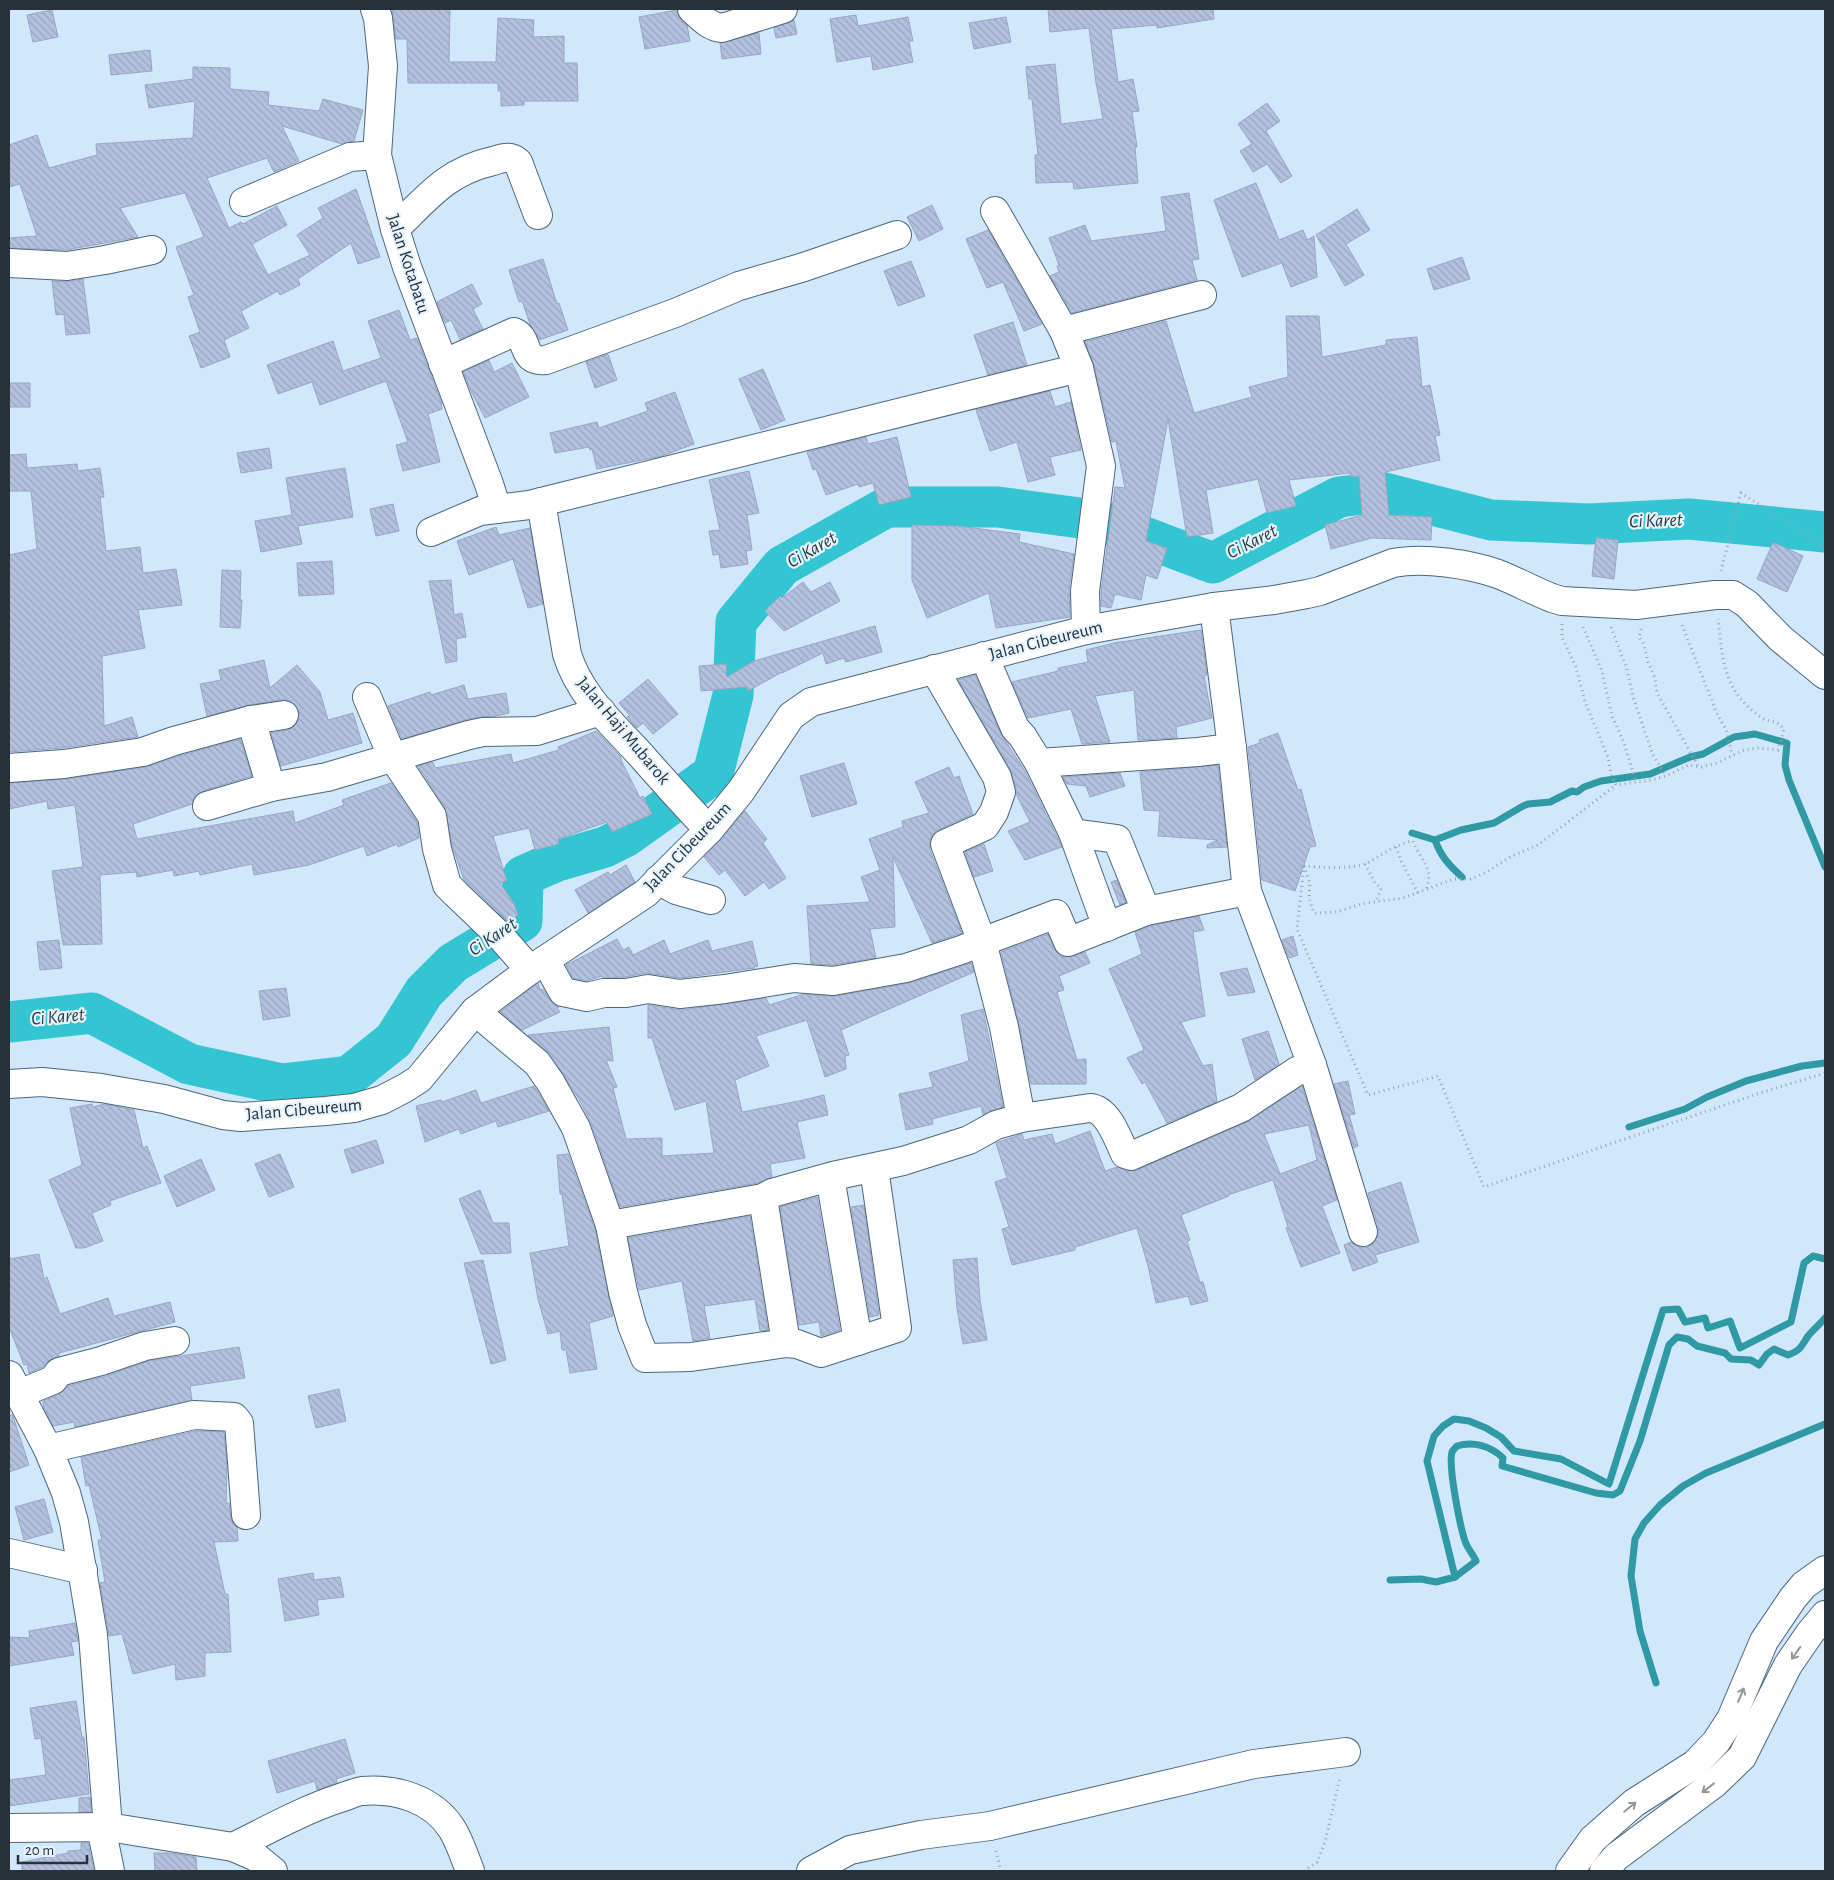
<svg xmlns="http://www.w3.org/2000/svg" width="1834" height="1880" font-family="'Alegreya Sans',sans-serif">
<defs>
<pattern id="building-back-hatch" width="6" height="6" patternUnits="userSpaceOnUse" patternTransform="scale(1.25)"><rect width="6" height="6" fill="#b3c1df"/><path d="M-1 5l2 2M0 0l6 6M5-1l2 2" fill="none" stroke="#9aa6c0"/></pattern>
</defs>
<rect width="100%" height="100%" fill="#d1e7fb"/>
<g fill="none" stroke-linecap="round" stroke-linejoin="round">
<g stroke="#2f99a4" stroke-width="7">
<path d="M1412,833L1435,840C1441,857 1450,866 1462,877"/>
<path d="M1435,840L1461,830L1494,823L1523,806L1528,804L1550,802L1572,791L1577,792L1584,787L1601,781L1650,774L1690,757L1703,754L1734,737L1755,734L1787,743L1785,765L1789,780L1825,867"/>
<path d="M1629,1127L1685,1109L1707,1097L1746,1081L1802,1066L1825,1063"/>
<path d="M1455,1577L1476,1561C1473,1554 1467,1548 1465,1541C1460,1526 1448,1466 1452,1452C1453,1450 1455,1448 1457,1446C1473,1441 1491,1446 1503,1458L1502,1466L1596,1493L1613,1495L1620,1491L1640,1441L1669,1345L1677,1337L1688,1339L1697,1346L1725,1353L1731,1359L1751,1360L1759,1365L1767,1354L1774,1349L1788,1355C1801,1350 1801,1347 1808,1336C1813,1330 1820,1324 1825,1318"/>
<path d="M1390,1580L1421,1579L1436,1582L1455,1577L1427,1461L1434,1436L1443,1426L1454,1419L1469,1421L1486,1428L1501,1437L1514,1451L1561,1459L1609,1484L1663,1310L1678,1309L1685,1322L1705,1318L1708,1328L1730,1321L1740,1348L1791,1322L1804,1263L1813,1256L1825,1259"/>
<path d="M1656,1683L1640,1631L1631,1576L1635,1539L1644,1523L1660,1505L1683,1486L1706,1473L1825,1424"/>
</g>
<path stroke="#33c5d1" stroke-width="41" d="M9,1022L92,1013L189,1064L282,1084L349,1076L394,1040L424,992L453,963L522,921L523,876L557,861L605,847L625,837L713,774L733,695L736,622L782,566L887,507H998L1102,521L1213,563L1339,497L1381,492L1491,520L1589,524L1689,519L1825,532"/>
</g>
<g fill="url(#building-back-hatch)" stroke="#98a6c3" fill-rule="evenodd">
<path d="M392,9H450L449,62H496L498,18L534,20L533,37L564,36V63H577L578,101H524V105L501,106V91H498V83H408L407,39H396Z"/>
<path d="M1048,9H1213L1214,19L1157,28V25L1111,29L1118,82L1133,79L1139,111L1132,112L1137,147H1135L1138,183L1074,189L1073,182L1036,183L1035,155H1038L1032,99H1029L1026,67L1055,64L1061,124L1103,119L1096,83L1089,28L1050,32Z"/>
<path d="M52,10L58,37L33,42L27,15Z"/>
<path d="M677,10V14L687,25L690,41L645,49L639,17Z"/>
<path d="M856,15L858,26L908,17L913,41H909L913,62L873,70L871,56L837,62L830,19Z"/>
<path d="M1006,17L1011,42L974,49L969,23Z"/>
<path d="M794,20L797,34L776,38L774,28Z"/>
<path d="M759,33L761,54L722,59L720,43Z"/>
<path d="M150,50L152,71L111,75L109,55Z"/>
<path d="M193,67L230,68V89L269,92L268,105L319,111L323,99L363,110L354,141L342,144L282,126L299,161L274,172L267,158L207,178L229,228L241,222L243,224L277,206L287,225L252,244L268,275L310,255L297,235L323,218L318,208L356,189L380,257L358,264L351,243L298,279L300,285L280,295L278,291L241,311L249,328L224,340L230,357L201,368L189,336L200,332L188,297L194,295L176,247L204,237L185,193L120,208L138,237L66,250L9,248V238L37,236L20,184L9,187V145L37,135L49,168L97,155L96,144L193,138L195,101L149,108L145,85L193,79Z"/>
<path d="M1267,103L1280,121L1266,131L1292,176L1281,183L1267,164L1253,172L1240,151L1252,144L1238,124Z"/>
<path d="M1256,183L1279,240L1303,230L1307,240L1314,236L1317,277L1291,287L1282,263L1242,277L1214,200Z"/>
<path d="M1189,193L1199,259L1192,260L1197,280L1072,313L1050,276L1059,272L1057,266L1059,265L1049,238L1085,225L1091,241L1166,231L1161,197Z"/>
<path d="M932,205L943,229L919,241L907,217Z"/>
<path d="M1357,209L1370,230L1346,244L1364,275L1345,286L1316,235Z"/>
<path d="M988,230L1042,324L1024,331L1003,282L987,288L966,239Z"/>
<path d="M1462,257L1470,279L1434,290L1427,269Z"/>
<path d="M543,259L557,304L559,303L568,330L539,340L530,324L522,301L519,302L509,270Z"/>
<path d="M911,261L925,296L898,306L884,271Z"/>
<path d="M83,279L90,333L66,335L64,314L56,315L52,281L66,282Z"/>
<path d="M472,284L482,304L473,309L483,329L460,339L451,320L445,323L437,302Z"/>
<path d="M399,310L410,340L417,338L442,404H441L442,409L428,414L440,462L403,471L396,445L408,442L386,381L320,405L312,382L278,394L267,365L333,341L343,371L381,358L368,321Z"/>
<path d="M1286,316H1319L1322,357L1386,345V340L1417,337L1422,387L1430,385L1440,435L1435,436L1440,460L1385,472L1389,515L1432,517L1431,540L1372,538L1331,549L1325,525L1362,515L1359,476L1351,477L1350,473L1289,480L1296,506L1267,513L1258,479L1206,490L1213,533L1187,537L1168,419L1146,541L1167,548L1157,579L1146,575L1141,600L1115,594L1111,608L1101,606V592L1115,487L1125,488L1116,441L1112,442L1094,365L1085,342L1166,321L1194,413L1252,397L1249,387L1288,377Z"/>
<path d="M1013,322L1027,365L988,375L974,335Z"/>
<path d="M608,354L617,380L595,388L586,362Z"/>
<path d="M489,360L494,372L512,363L529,397L485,418L471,391L463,372Z"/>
<path d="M763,369L785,420L761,430L739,379Z"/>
<rect x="9" y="383" width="21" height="24"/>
<path d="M1050,391L1055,407L1071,402L1081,450L1050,457L1055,475L1028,482L1017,442L990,451L976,410Z"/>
<path d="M675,392L694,444L662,456L597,469L592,449L590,450L589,447L555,453L550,433L597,422L599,428L648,411L645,403Z"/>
<path d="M866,437L868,444L897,437L911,497L879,505L873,483L859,487L858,484L826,495L816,469L813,470L807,452Z"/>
<path d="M269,448L272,468L241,473L237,453Z"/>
<path d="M26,454L27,468L77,464L78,471L100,468L104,497H100L106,551L140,547L143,573L176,569L182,605L138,610L145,648L102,656L104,726L132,717L138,737L62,748L9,752V555L37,549L31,491H9V455Z"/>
<path d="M345,468L353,517L298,526L302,544L261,552L255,521L292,515L286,478Z"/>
<path d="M749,471L759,513L747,515L752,550L746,551L748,564L721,568L719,554L713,555L709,531L720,530L709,480Z"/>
<path d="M393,504L399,531L376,536L370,509Z"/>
<path d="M912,525L958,526L1020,534L1019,542L1074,554L1069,589L1070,617L996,628L989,593L927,618L912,580Z"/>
<path d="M496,527L499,535L530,528L543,604L528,608L513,559L469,575L457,541Z"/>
<path d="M1596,538L1618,540L1614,579L1592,576Z"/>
<path d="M1773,542L1803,556L1787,592L1757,579Z"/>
<path d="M332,561L334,594L299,596L297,563Z"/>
<path d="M222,570L241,571L240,600H242L240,628L220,627Z"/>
<path d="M451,580L454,615L462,613L466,637L456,639L457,661L446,663L429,581Z"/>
<path d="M803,582L811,592L830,582L840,601L784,631L765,611L780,596L782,598Z"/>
<path d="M875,626L882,652L846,662L844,658L826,664L823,653L782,673V672L748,691L746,687L701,691L699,666L726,664L727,677L754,661Z"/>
<path d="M1201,630L1207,675L1204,676L1212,718L1176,727L1177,738L1138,740L1134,690L1095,696L1110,742L1082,744L1071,709L1028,718L1012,682L1058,671V668L1088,662L1086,650L1114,643Z"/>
<path d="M264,660L270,688L297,665L320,692L328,720L353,713L362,743L281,766L271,733L287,730L293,727L298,721L299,712L296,706L290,701L282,700L249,705L207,716L200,684L221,680L219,670Z"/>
<path d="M975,675L1001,734L1025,771L1062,847L1025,860L1008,831L1030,822L1016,794V788L1010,769L958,680Z"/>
<path d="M648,679L678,714L653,734L643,723L637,728L627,717L630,716L619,703Z"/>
<path d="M464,685L468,699L506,693L509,713L496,716L480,717L466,720L402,739L388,706L430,692L431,695Z"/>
<path d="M596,731L621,757L620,758L640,798L643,796L652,814L612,832L607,822L558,839L559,844L535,850L529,828L493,836L507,881L500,883L514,903L518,915L508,922L464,880L452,845L445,808L418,766L433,762L435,768L511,754L513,763L559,750L558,747Z"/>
<path d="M1278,733L1298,790L1301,789L1316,846L1310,847L1295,891L1262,880L1248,747L1260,743L1259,740Z"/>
<path d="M240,739L252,776L203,791L195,796L192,804L133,824L137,839L293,811L295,823L344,805L342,800L391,783L417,822L419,838L398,847L397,844L367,856L364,846L309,865L254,875L252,864L200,875L199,871L174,876L173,870L137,877L136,872L100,875L102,944L63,945L52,871L83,867L75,805L48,809L47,801L9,809V783L66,779L145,767L179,756Z"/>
<path d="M844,763L857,804L812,817L800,776Z"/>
<path d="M1218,765L1227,847L1207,848V845L1218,840L1158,836L1160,811L1144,810L1140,772Z"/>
<path d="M949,767L954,778L959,776L973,814L938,830L932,835L930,842V850L962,933L932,943L893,857L895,927L870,929L876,958L832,965L811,964L807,906L870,902L861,877L880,870L869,839L903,827L902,821L929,813L915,782Z"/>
<path d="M1120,773L1125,786L1090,797L1086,786L1067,784L1063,777Z"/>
<path d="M745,811L767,839L763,843L786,878L769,889L764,882L745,896L725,870L719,875L704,857Z"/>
<path d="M984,844L993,871L974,877L965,852Z"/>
<path d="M626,865L635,882L588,913L575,890L608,872L610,875Z"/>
<path d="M1117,880L1126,902L1120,905L1111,882Z"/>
<path d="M1199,916L1204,930L1193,932L1205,1016L1181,1022L1203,1066L1212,1064L1217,1102L1167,1123L1145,1082L1142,1084L1127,1058L1144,1050L1109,969L1142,954L1135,932L1150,926Z"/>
<path d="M1048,934L1054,948L1059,955L1066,957L1085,952L1090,963L1059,976L1064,990L1057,992L1077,1060L1086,1059V1084H1031L1019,1024L1001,952Z"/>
<path d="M1293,936L1298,955L1289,958L1282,940Z"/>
<path d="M617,939L623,950L629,947L633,955L664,940L670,954L708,940L712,951L752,941L758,966L754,967L755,968L680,978L647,973L625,977L603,978L602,976L587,981L573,978L566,965Z"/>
<path d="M59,940L62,968L40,970L37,942Z"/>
<path d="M971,963L974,972L841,1030L849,1055L845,1056L846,1069L825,1077L807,1020L756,1036L769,1066L735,1080L742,1112L799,1101L824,1095L828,1115L797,1122L805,1158L770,1164L772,1177L758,1183L620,1207L591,1123L580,1101L550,1054L528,1035L609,1027L613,1061L606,1060L617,1087L613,1088L626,1139L662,1138V1156L714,1153L706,1101L675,1110L652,1038H648V1005L681,1010L766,998L769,1005L804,994L836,996L909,983Z"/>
<path d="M1247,968L1255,992L1228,996L1220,973Z"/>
<path d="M538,983L540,990L543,989L550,1000L559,1007L557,1008L560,1012L522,1030L500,1012Z"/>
<path d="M286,988L290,1016L263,1020L259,991Z"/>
<path d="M983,1009L1003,1107L983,1115L981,1106L932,1119L933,1124L906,1130L899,1094L933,1087L929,1073L969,1061L961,1015Z"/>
<path d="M1268,1031L1279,1064L1255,1080L1242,1039Z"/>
<path d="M1348,1081L1355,1114L1349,1115L1358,1146L1354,1148L1334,1084Z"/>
<path d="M534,1086L549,1111L498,1127L496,1121L461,1134L459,1129L425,1142L416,1106L441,1100L442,1102L476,1090L481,1103Z"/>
<path d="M1302,1086L1337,1200L1322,1206L1340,1253L1301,1267L1286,1228L1288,1227L1273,1180L1228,1195L1229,1196L1181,1215L1190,1240L1187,1241L1200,1282H1203L1208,1301L1191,1305L1188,1296L1156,1303L1148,1266L1137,1228L1075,1247V1250L1012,1265L1002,1229L1009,1227L995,1182L1007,1178L996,1143L1022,1134L1024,1140L1052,1134L1055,1144L1090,1131L1105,1171L1117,1167L1126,1171L1137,1170L1247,1122ZM1309,1125L1317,1160L1280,1174L1264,1134Z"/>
<path d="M92,1104L93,1107L105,1104L134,1110L143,1148L147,1146L161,1183L110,1201L111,1205L92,1213L103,1241L84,1248H76L49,1180L82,1165L70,1108Z"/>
<path d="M376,1140L384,1163L352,1173L344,1150Z"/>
<path d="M280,1154L294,1187L269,1197L255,1164Z"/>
<path d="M568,1154L595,1229L613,1316L589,1323L597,1369L570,1373L566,1350H562L560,1331L548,1334L538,1299L530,1253L569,1246L562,1194H560L557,1155Z"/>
<path d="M201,1159L215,1190L177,1207L164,1176Z"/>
<path d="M1401,1182L1419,1242L1375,1255L1378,1262L1353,1271L1344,1245L1351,1242L1359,1247H1367L1374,1243L1378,1235V1227L1368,1193Z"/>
<path d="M480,1190L493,1223H509L511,1253L481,1254L459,1199Z"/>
<path d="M817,1197L840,1330L821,1336L819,1322L799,1325L780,1207Z"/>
<path d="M864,1205L879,1315L870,1317L851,1207Z"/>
<path d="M750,1216L768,1330L760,1331L755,1299L704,1306L710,1338L693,1341L682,1281L639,1290L628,1238Z"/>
<path d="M39,1254L44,1279L47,1277L60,1314L108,1298L114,1316L170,1302L175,1322L59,1353V1356L47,1362L43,1367L29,1373L27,1364L24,1365L9,1327V1259Z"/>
<path d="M977,1258L980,1300L987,1340L963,1344L957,1308L953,1260Z"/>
<path d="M483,1260L506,1360L491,1364L464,1263Z"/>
<path d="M239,1347L245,1378L190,1386L192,1400L75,1427L74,1422L53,1426L44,1408L43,1401L59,1394L68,1386L106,1376L149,1361Z"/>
<path d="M339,1389L346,1421L316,1428L308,1396Z"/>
<path d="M9,1415H12L13,1416L29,1465L9,1472Z"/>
<path d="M195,1431L224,1432L227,1465L226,1503H229L231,1517L233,1523L237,1527L238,1541L214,1542L225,1594H228L231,1652L205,1653V1676L176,1680L175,1664L133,1674L122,1634L109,1636L100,1583L105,1582L98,1540H102L89,1485L86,1486L81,1457Z"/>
<path d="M44,1499L53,1532L24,1540L15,1507Z"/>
<path d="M313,1573L314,1580L340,1577L344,1597L317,1600L319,1615L285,1621L278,1579Z"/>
<path d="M75,1623L78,1641L71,1642L74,1655L9,1666V1637L30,1638L29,1631Z"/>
<path d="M76,1701L82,1737H84L89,1794L9,1806V1780L46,1775L41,1738L35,1739L30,1708Z"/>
<path d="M345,1739L355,1773L336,1779L337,1783L317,1790L315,1781L277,1793L268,1761Z"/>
<path d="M90,1797L91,1812H79V1798Z"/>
<path d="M81,1843H88L94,1871H22V1862L68,1853V1851L81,1850Z"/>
<path d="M154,1853H170L196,1857L197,1871H155Z"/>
</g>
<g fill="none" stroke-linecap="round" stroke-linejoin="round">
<g stroke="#4d667b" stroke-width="30">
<g id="minor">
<path d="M375,9L378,18L383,66L377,155L395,229L407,267L489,484L497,509"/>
<path d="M692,9C701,17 709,27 722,28L783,9"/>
<path d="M244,202L350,157L377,155"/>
<path d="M995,211L1064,331"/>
<path d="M395,229C427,198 447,171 493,161C503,158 510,155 518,162L538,215"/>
<path d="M9,263L67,266L105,260L152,250"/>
<path d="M443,364L514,332C530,338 520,363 546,360L675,313L739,286L804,267L897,235"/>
<path d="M541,502L567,654C579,694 611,723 639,753C662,779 685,805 709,830"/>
<path d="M431,532L480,511L529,505L1079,368"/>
<path d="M1214,607L1232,748L1247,891L1312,1065L1363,1232"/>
<path d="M1086,630L1085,591L1101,466L1079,368L1064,331L1202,295"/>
<path d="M984,656L1015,728L1023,737L1039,763L1198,752L1232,748"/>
<path d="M934,669L997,777L1001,792L994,812L985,826L945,844L982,942L1004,1027L1021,1118"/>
<path d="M367,697L392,756L432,816L437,849L447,885L456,894L501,937L530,970"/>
<path d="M251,720L271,787"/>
<path d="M1039,763L1073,833L1117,839L1146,911"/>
<path d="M9,768L64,764L143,752L174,741L251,720L284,715"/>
<path d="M207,806L271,787L327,777L469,735L483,732L537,731L601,711"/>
<path d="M1073,833L1107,927"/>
<path d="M658,880L676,890L711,900"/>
<path d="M545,960L563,992L587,997L604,993H626L648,989L680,994L725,989L794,978L833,981L906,968L961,950L1056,914L1068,942L1146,911L1247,891"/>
<path d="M475,1011L537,1063L551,1083L576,1128L610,1225L623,1292L632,1325L645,1358L691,1357L786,1343L797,1344L821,1353L897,1328L874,1168"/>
<path d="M9,1084L42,1082L101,1088L164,1099L223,1115L241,1117L326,1111L354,1108L382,1100L405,1088L419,1079L475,1011L530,970L646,893L709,830L741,791L791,716L811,702L1086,630L1214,607L1274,600L1307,594L1320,591L1393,563C1424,557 1469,564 1498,574C1516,581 1534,591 1552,598L1562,601L1636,605L1715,595H1733L1747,604L1780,638L1825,675"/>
<path d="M830,1177L858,1341"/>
<path d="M763,1198L786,1343"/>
<path d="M610,1225L763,1198L772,1193L833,1176L903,1161L969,1140L996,1125L1021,1118L1090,1108C1108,1109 1118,1139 1125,1154L1131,1156L1241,1108L1297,1071L1312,1065"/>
<path d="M9,1375L48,1449L66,1493L74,1522L93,1635L108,1827L233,1847L256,1857L273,1871"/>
<path d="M19,1394L53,1380L59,1372L101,1361L145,1346L175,1341"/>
<path d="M48,1449L194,1415L234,1417L239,1423L246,1515"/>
<path d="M9,1553L83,1570"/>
<path d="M101,1827L110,1871"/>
<path d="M9,1828L108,1827"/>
<path d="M233,1847C268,1830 303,1810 340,1798C347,1796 355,1792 362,1791C396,1788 433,1799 452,1829C460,1842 465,1858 470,1871"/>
<path d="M811,1871L850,1850L921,1835L990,1826L1254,1764L1346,1752"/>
<path d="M1570,1871L1593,1839L1634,1803L1695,1764L1716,1742L1731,1719L1764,1641L1793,1598L1804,1585L1825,1570"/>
<path d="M1604,1871L1616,1857L1715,1783L1742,1757L1788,1665L1810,1633L1825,1615"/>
</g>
</g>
<g stroke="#94a6b6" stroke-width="3" stroke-dasharray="1 4" stroke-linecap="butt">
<path d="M1721,571L1741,493L1805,533L1825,550"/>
<path d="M1562,624V637L1576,667L1585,702L1608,757L1611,774L1616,785L1651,780L1666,776L1688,765L1702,767L1717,763L1744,750L1758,748L1778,750L1784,730C1777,718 1769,724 1759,716C1722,688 1723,660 1718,619"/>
<path d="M1682,625L1718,716L1726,729L1732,754"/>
<path d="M1583,627L1602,671L1612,716L1624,743L1636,782"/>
<path d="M1611,627L1627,669L1633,697L1653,755L1666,776"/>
<path d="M1641,629L1639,637L1644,645L1648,662L1655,678L1657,693L1698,766"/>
<path d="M1396,847L1400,859L1418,893"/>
<path d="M1365,864L1375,883L1381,888L1379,895L1375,902"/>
<path d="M1304,866L1297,929L1368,1095L1438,1076L1484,1187L1757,1094L1825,1073"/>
<path d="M1304,866L1310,884L1309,898L1314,913L1337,912L1361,904L1403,898L1454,879H1471L1485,873L1512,856L1538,845L1616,785"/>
<path d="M1304,866C1321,867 1352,870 1367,863C1382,855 1396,844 1413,841C1420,860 1435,869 1426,890"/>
<path d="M996,1851L1001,1871"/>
<path d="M1304,1871L1317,1862L1325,1842L1340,1777"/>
</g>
<use href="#minor" stroke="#fff" stroke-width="28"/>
</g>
<defs><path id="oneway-shaft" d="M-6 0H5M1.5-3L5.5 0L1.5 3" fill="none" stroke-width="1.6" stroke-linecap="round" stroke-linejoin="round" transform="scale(1.25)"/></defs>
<g stroke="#92989c">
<use href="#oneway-shaft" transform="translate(1796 1653) rotate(125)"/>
<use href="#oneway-shaft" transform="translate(1741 1695) rotate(-67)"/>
<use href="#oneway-shaft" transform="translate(1708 1788) rotate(142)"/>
<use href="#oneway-shaft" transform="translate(1630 1807) rotate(-39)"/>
</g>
<g text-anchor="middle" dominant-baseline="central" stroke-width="4.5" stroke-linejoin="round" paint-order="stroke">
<g font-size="18" fill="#26313a" stroke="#e7f3fd">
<text transform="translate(408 264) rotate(72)">Jalan Kotabatu</text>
<text transform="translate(1046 641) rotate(-14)">Jalan Cibeureum</text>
<text transform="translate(623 731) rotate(50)">Jalan Haji Mubarok</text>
<text transform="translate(688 847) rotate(-46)">Jalan Cibeureum</text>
<text transform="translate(304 1110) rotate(-5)">Jalan Cibeureum</text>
</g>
<g font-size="19" font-style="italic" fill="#243b3e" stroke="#e7f3fd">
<text transform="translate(1656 521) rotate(-2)">Ci Karet</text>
<text transform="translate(1252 542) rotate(-27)">Ci Karet</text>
<text transform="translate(812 550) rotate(-30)">Ci Karet</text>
<text transform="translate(493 937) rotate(-34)">Ci Karet</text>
<text transform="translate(58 1017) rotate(-5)">Ci Karet</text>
</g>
</g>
<rect width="1834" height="1880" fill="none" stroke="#26313a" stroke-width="20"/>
<path d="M18 1855v8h69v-8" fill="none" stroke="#26313a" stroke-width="2.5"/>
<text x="25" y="1855" font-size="15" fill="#26313a" stroke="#e7f3fd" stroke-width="4" paint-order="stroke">20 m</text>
</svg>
